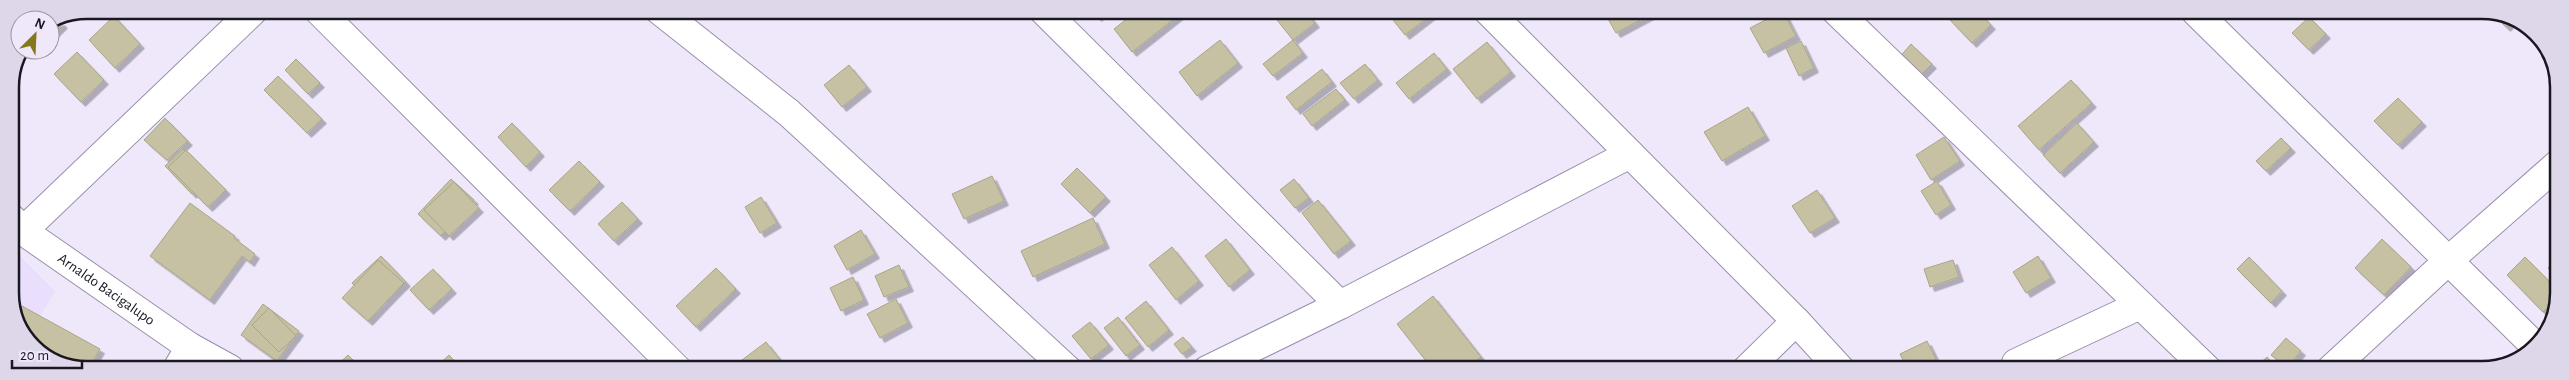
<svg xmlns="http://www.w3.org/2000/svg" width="2569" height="380" font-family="'Alegreya Sans',sans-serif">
<defs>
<filter id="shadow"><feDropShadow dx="4.5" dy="4.5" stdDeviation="0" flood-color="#0004"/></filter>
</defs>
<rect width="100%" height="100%" fill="#efe8fb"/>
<path fill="#e9dffd" d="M12,248L55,291L28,337L13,312Z"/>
<g fill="#c6c1a2" stroke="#aaa587" filter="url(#shadow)">
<path d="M1092,10H1106L1097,17Z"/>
<path d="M1138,10H1175L1179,15L1132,52L1114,29Z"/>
<path d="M1290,10H1305L1315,23L1293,40L1277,20Z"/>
<path d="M1395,10H1427L1431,15L1405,35L1389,15Z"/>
<path d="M1603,10H1659L1616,33Z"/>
<path d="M1959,10H1977L1991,25L1972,43L1950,20Z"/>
<path d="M1783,11L1796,36L1764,53L1750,28Z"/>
<path d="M2490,11H2492L2513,20L2506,27Z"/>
<path d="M114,16L140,44L115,68L89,40Z"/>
<path d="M2309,17L2326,34L2309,50L2292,33Z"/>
<path d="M60,21L63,24L50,37V25Z"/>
<path d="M1220,40L1238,63L1197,96L1179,72Z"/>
<path d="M1293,40L1303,53L1273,76L1263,64Z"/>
<path d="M1801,41L1814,68L1799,76L1786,48Z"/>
<path d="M1487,42L1511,72L1477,99L1453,69Z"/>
<path d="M1911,44L1932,64L1918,78L1898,59Z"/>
<path d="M77,52L104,80L81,102L54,74Z"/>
<path d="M1434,53L1447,69L1409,99L1396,83Z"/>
<path d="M296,59L320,83L308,94L285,70Z"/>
<path d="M1365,64L1378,80L1354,99L1340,83Z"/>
<path d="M849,65L867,87L842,107L824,85Z"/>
<path d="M1322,69L1332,82L1296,110L1286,97Z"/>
<path d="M278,76L322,119L307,133L264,90Z"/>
<path d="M2071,80L2092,103L2039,150L2018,126Z"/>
<path d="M1336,89L1345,100L1312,126L1303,114Z"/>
<path d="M2398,98L2422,122L2398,145L2374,121Z"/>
<path d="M1748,107L1765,136L1722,161L1704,132Z"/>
<path d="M165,118L188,141L167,160L144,140Z"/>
<path d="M512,123L540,152L526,167L498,137Z"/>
<path d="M2077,123L2094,142L2060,173L2043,155Z"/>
<path d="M1944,137L1960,161L1931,180L1916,155Z"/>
<path d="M2281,138L2291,148L2266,171L2256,161Z"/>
<path d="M183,149L210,177L192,194L165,166Z"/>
<path d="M186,150L226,190L208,207L168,167Z"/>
<path d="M579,161L600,182L570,211L549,190Z"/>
<path d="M1077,168L1106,197L1090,213L1061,184Z"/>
<path d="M992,176L1004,201L964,219L952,194Z"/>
<path d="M451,179L474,200L441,236L418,214Z"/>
<path d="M1294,179L1309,198L1295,208L1280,190Z"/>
<path d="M1937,181L1951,205L1936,215L1921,191Z"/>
<path d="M454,182L479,208L449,236L424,210Z"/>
<path d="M1817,190L1835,218L1810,233L1792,206Z"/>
<path d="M761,197L777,223L760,233L745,207Z"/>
<path d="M1318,200L1351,241L1334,254L1302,213Z"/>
<path d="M622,202L638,219L614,241L598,224Z"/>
<path d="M190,203L235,236L234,238L255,254L250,262L242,256L210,300L150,256Z"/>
<path d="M1093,218L1105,244L1033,277L1021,251Z"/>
<path d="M861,230L875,254L847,270L834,246Z"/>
<path d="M1226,239L1250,270L1229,287L1205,256Z"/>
<path d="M2382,239L2411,267L2384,295L2355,268Z"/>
<path d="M1172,247L1199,281L1176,300L1149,265Z"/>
<path d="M381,256L406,282L377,309L352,283Z"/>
<path d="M2038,256L2051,278L2026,293L2013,272Z"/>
<path d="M2249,257L2282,291L2271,303L2237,269Z"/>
<path d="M2525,257L2558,290V297L2543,312L2507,275Z"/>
<path d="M2558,257V279L2548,268Z"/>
<path d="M378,260L404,283L368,321L342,298Z"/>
<path d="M1953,260L1959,277L1930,287L1924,269Z"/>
<path d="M899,265L909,287L884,297L875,276Z"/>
<path d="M716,268L736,289L696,327L676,306Z"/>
<path d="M433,269L452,289L429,310L410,290Z"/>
<path d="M853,277L864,300L841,311L830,288Z"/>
<path d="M1433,296L1481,357L1465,370H1433L1397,324Z"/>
<path d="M896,299L908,323L880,338L867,314Z"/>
<path d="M1146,301L1169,330L1148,347L1125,318Z"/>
<path d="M263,304L299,331L277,361L241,335Z"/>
<path d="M22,306L100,349L89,369H77L37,351L15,317Z"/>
<path d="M269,308L296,336L279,352L252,325Z"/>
<path d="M1118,317L1140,345L1126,356L1104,328Z"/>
<path d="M1090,322L1109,345L1091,359L1072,336Z"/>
<path d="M1183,337L1192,347L1182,354L1174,344Z"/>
<path d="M2286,338L2301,351L2287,368L2271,355Z"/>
<path d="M1927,341L1940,368L1936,370H1908L1900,354Z"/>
<path d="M766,342L786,367L783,370H737L734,366Z"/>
<path d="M348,355L362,369H333Z"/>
<path d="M449,355L462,369H434Z"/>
<path d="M2267,357L2279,370L2255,368Z"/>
</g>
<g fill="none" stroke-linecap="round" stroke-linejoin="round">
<g stroke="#998fab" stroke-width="30">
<g id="minor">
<path d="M318,10L678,370"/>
<path d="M659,10L789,113L1068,370"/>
<path d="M1043,10L1340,305"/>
<path d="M1487,10L1796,321L1841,370"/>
<path d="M1835,10L2208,370"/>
<path d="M2195,11L2535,346"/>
<path id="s1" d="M12,219L23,231L190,347L230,369"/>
<path d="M23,231L254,10"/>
<path d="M2016,363L2140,305"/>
<path d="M177,369L190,347"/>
<path d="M1207,370L1340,305L1630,154"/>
<path d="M1746,370L1796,321"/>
<path d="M2330,370L2449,260L2558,164"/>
</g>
</g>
<use href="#minor" stroke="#fff" stroke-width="28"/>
</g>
<g text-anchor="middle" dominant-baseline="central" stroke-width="4" stroke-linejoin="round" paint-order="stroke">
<g font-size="15" fill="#1b1721" stroke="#efe8fb">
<text stroke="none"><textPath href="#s1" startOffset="118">Arnaldo Bacigalupo</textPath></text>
</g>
</g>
<path d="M0 0H2569V380H0ZM87 19H2482A68 68 0 0 1 2550 87V293A68 68 0 0 1 2482 361H87A68 68 0 0 1 19 293V87A68 68 0 0 1 87 19Z" fill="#ded7ea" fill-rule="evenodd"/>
<path fill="none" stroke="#1b1721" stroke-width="2.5" d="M87 19H2482A68 68 0 0 1 2550 87V293A68 68 0 0 1 2482 361H87A68 68 0 0 1 19 293V87A68 68 0 0 1 87 19Z"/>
<g transform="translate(35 35) rotate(24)"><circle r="24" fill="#efe8fb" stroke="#9a94a4"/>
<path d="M0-4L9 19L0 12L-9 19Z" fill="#86771a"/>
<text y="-8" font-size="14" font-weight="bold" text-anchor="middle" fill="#1b1721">N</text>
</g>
<path d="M12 360v8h70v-8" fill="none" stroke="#1b1721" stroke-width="2.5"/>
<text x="20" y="360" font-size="15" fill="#1b1721" stroke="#efe8fb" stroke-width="4" paint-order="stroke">20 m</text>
</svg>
